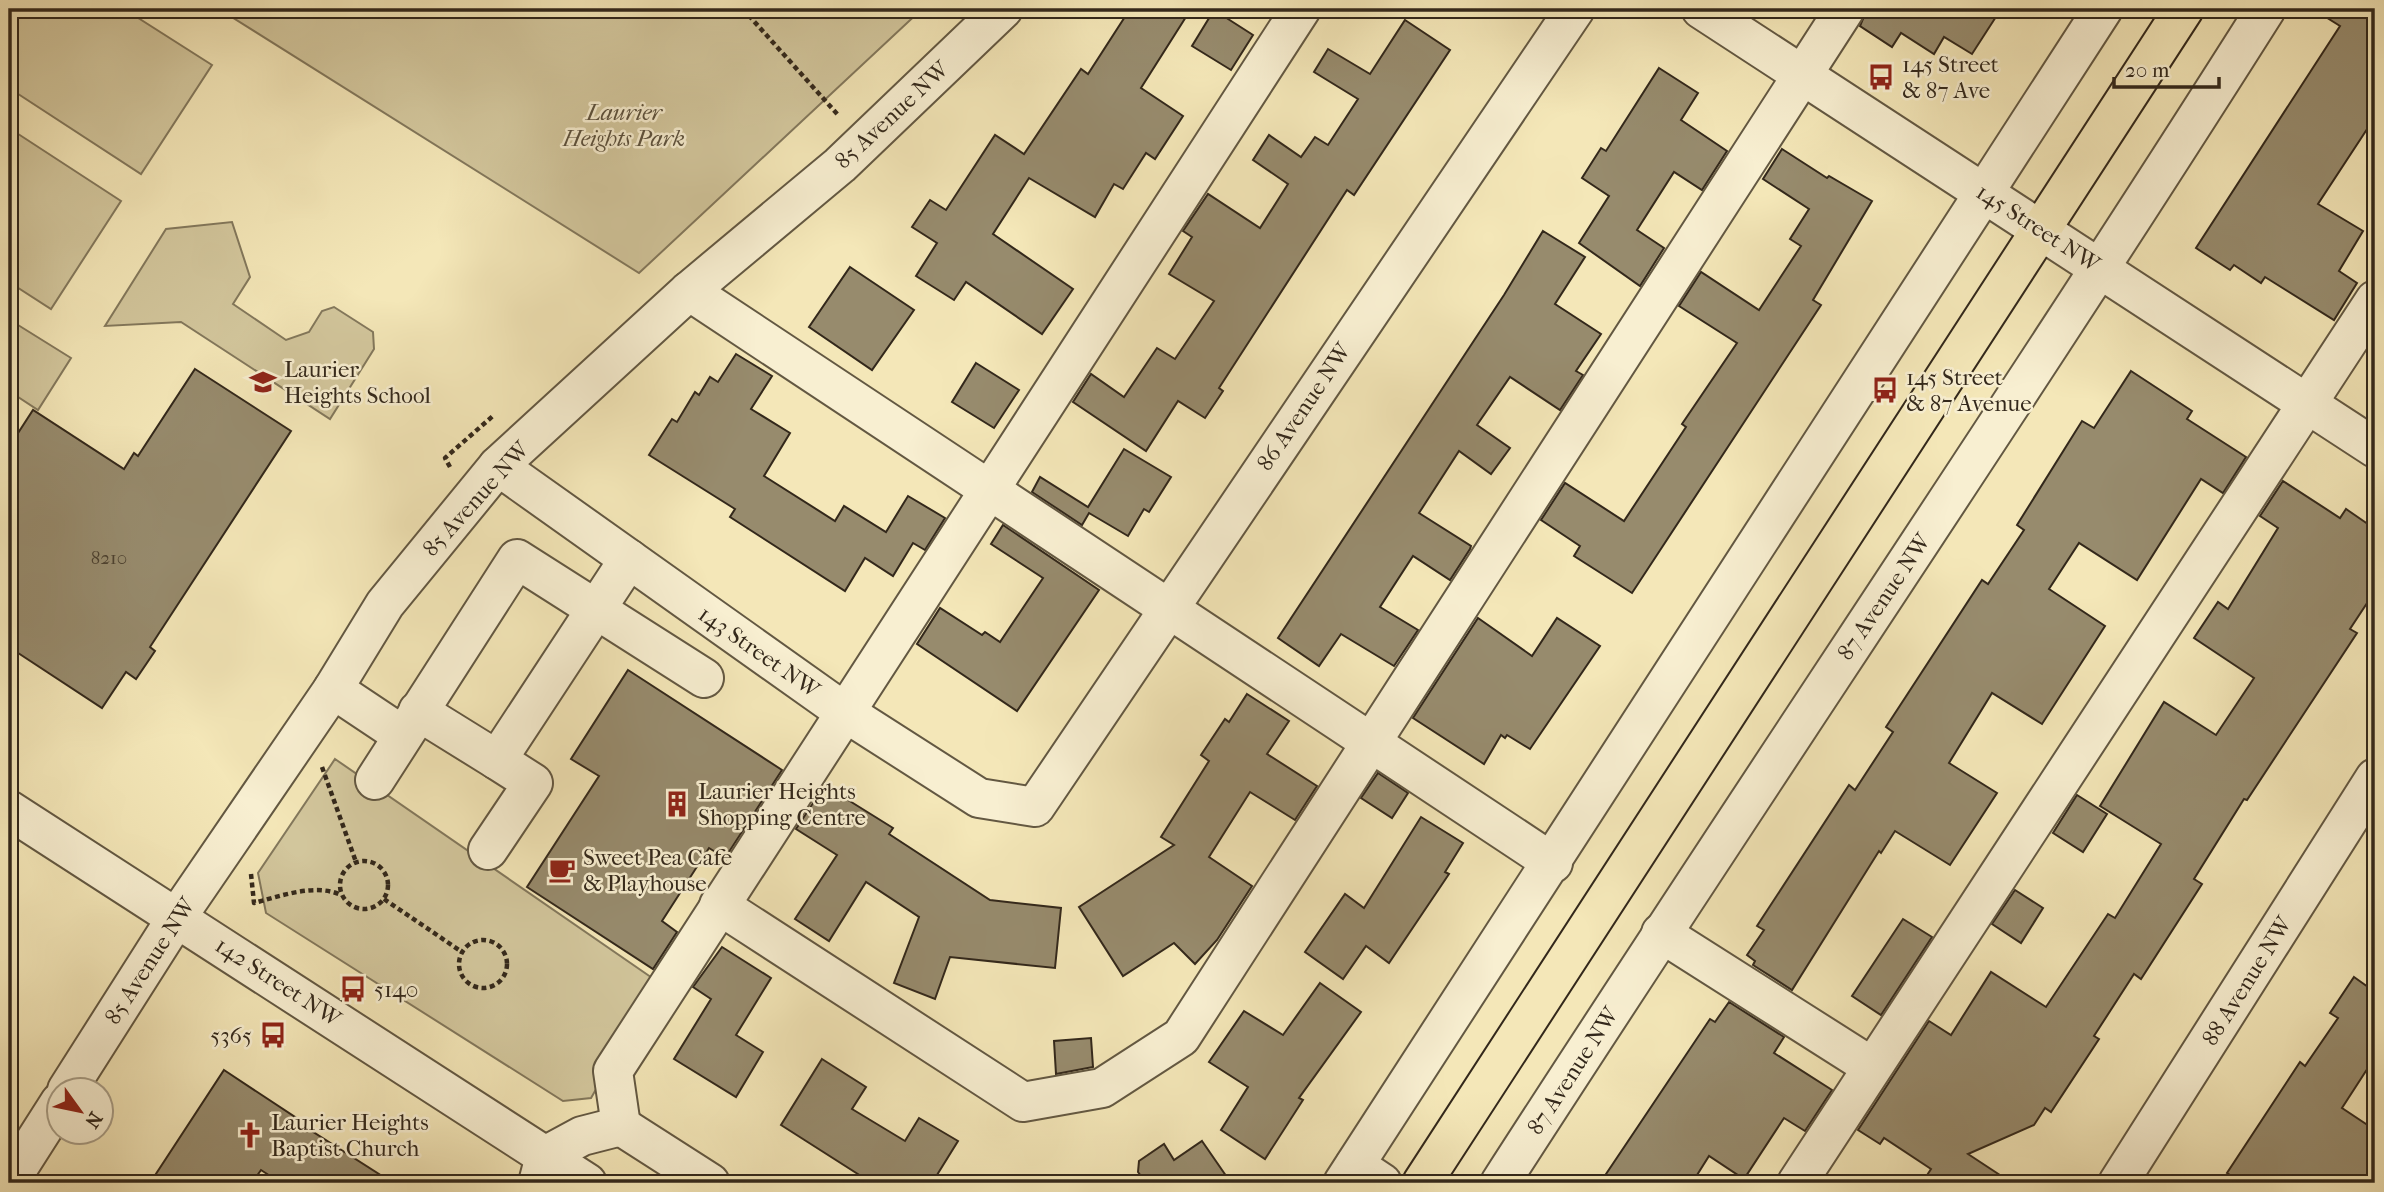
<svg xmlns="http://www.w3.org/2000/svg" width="2384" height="1192" font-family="'IM FELL French Canon',serif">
<rect width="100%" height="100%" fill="#f4e7b8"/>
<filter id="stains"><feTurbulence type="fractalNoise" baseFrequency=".00286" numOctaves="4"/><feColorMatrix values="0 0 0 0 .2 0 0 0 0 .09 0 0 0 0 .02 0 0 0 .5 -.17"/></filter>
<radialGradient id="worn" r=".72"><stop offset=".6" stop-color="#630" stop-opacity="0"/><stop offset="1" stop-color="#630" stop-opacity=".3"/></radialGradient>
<g fill="#d3c79d" stroke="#83785c" stroke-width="2">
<path d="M9,9H124L212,65L141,174L9,88Z"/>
<path d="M219,9H922L639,273Z"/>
<path d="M9,128L121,201L51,309L9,282Z"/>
<path d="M232,222L250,277L233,304L286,340L309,332L322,311L334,307L373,332L374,349L330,419L181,322L105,326L166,229Z"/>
<path d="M10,320L71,358L38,410L9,391Z"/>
<path d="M335,759L658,982L591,1098L563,1101L266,913L258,873Z"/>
</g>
<g fill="#978b6d" stroke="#33281b" stroke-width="2">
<path d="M1130,9H1191L1141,88L1183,116L1155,159L1146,153L1123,189L1114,184L1095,217L1029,178L993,234L1073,289L1042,334L966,282L954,300L916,276L937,243L912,227L930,200L946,210L995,135L1024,154L1081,69L1088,74Z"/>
<path d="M1867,9H2001L1972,54L1944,37L1934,54L1901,33L1892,47L1860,26Z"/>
<path d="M2313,9H2375V117L2318,204L2363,231L2339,271L2357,283L2334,320L2265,277L2261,283L2234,265L2230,270L2196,248L2340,26Z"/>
<path d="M1214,10L1253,35L1231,70L1192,46Z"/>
<path d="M1405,20L1450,50L1354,195L1347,190L1219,388L1223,391L1205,418L1178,401L1146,451L1073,402L1091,374L1124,397L1157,348L1175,359L1214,301L1169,274L1192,237L1183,231L1208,194L1260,228L1288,184L1253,160L1269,135L1301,157L1315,137L1328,145L1358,99L1314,72L1328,49L1370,74Z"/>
<path d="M1659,68L1698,93L1681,120L1727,151L1702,190L1674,172L1637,230L1664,248L1640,286L1579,243L1609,196L1582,178L1601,148L1606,151Z"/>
<path d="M1782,149L1827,178L1829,176L1872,201L1813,300L1821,305L1632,593L1574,556L1580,546L1541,520L1565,483L1624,521L1686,427L1682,424L1737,343L1679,306L1701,272L1759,310L1801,246L1790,239L1809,209L1763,179Z"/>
<path d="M1543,231L1585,257L1555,304L1601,334L1576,371L1583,375L1560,410L1510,377L1477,425L1510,448L1491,474L1459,451L1419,513L1471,546L1470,549L1450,580L1413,556L1380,607L1418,630L1394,666L1341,634L1319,666L1278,638L1504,295Z"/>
<path d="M850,267L914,310L872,370L809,327Z"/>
<path d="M736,354L772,376L751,409L790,433L764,476L835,521L844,506L886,532L908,496L945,518L925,550L913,543L893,576L865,558L845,591L730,517L735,509L649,455L672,419L677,422L695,392L699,395L710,377L718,382Z"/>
<path d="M976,363L1019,390L994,428L952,402Z"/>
<path d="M195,369L291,431L150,647L155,651L136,679L126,672L102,708L9,647V447L33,410L124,469L134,453L138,456Z"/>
<path d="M2131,371L2192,411L2187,419L2246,457L2223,493L2201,479L2137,580L2079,543L2049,589L2105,626L2042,724L1992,693L1949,763L1997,793L1950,865L1895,831L1881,853L1879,851L1792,990L1753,965L1755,961L1747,955L1764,930L1757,926L1849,785L1855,790L1893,732L1886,727L1982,580L1988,584L2024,530L2017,525L2082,421L2094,428Z"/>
<path d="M1124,449L1171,477L1149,512L1144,509L1128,536L1089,513L1082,525L1032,492L1040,477L1088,507Z"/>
<path d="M2283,481L2340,518L2346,509L2375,529V591L2350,629L2357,633L2247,800L2244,799L2194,879L2202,884L2141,979L2134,974L2094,1036L2099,1039L2051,1112L2045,1108L2034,1125L1968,1154L2012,1183H1922L1931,1169L1884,1138L1880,1144L1858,1130L1929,1021L1951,1035L1991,972L2046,1007L2108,914L2115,918L2161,844L2100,806L2164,702L2216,735L2254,678L2194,638L2218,602L2228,609L2278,528L2260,516Z"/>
<path d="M1003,525L1099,590L1017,711L917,644L940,608L982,635L985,632L1000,642L1043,578L991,544Z"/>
<path d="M1478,618L1532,656L1557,618L1600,646L1530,749L1507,735L1505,738L1501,735L1484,764L1413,718Z"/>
<path d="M628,670L782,770L725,858L709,848L662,921L677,932L653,969L527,887L599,776L571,759Z"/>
<path d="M1247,694L1289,721L1267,754L1317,786L1295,820L1250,792L1209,857L1252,886L1217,940L1195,964L1174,943L1123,976L1079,907L1174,845L1161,837L1209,761L1201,755L1225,719L1229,722Z"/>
<path d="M1378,773L1408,793L1392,818L1361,798Z"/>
<path d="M832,790L893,828L889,834L990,900L1061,908L1055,968L950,957L935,999L894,983L919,917L866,882L829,941L795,919L837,855L796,829L819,794L826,798Z"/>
<path d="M2077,795L2107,814L2083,852L2053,833Z"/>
<path d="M1421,817L1463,843L1445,872L1449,874L1389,963L1366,946L1343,979L1305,952L1345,894L1364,908Z"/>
<path d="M2015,890L2043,908L2021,943L1992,924Z"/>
<path d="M1903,919L1932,937L1881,1015L1852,996Z"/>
<path d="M722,947L771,978L736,1035L763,1052L736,1097L674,1059L711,999L693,987Z"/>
<path d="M2354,977L2375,992V1057L2342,1108L2375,1130V1183H2243L2227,1173L2300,1062L2305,1066L2338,1018L2330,1013Z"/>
<path d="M1320,983L1361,1012L1299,1098L1303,1100L1265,1159L1221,1130L1248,1087L1209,1062L1244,1011L1283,1035Z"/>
<path d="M1729,1002L1784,1037L1774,1053L1832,1090L1805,1131L1784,1118L1744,1179L1709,1156L1692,1183H1600L1710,1019L1715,1022Z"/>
<path d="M1091,1038L1093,1067L1056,1074L1054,1041Z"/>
<path d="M822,1059L866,1087L852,1109L905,1141L919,1118L958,1141L932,1183H872L781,1125Z"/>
<path d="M224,1070L295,1117L293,1119L393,1183H281L261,1170L252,1183H150Z"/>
<path d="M1202,1141L1231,1183H1139L1144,1180L1138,1172L1139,1161L1164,1144L1174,1160Z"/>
</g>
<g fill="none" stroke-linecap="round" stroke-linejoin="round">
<g stroke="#635842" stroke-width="42">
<g id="minor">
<path d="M1701,9L2375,448"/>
<path d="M689,291L1553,863"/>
<path d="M498,466L843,711L979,798L1035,807L1575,9"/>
<path d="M333,689L402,735"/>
<path d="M418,711L497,760L629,559"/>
<path d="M375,780L517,559L704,678"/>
<path d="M9,810L587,1183"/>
<path d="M488,850L533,783L497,760"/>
<path d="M719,905L1023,1102L1102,1088L1181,1037L1845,9"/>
<path d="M1661,933L1872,1067"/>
<path d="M67,1090L177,917L333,689L385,604L498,466L689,291L840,165L1003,9"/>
<path d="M621,1126L613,1071L1301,9"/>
<path d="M1355,1165L1382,1183"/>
<path d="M9,1182L60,1102"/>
<path d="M538,1183L545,1156L582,1136L621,1126L710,1183"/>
<path d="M1343,1183L2103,9"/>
<path d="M1500,1183C1753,790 2016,404 2266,9"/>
<path d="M1797,1183L2375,300"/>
<path d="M2118,1183L2375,778"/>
</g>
</g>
<g stroke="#33281b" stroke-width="42">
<path id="major" d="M1422,1183L2184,9"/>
</g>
<g stroke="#33281b" stroke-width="4.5" stroke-dasharray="5 3.5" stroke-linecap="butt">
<path d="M743,9L839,116"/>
<path d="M450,467L445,458L494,415"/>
<path d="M322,767L356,862"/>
<circle cx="364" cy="885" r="24"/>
<path d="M251,874L254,903C280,896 316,883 341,895"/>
<path d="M384,899L462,952"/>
<circle cx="483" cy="964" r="24"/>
</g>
<use href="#minor" stroke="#f8efd1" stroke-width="38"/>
<use href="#major" stroke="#f4e7b8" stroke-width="38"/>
</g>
<defs>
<g id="bus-bare" transform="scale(2.1)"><path d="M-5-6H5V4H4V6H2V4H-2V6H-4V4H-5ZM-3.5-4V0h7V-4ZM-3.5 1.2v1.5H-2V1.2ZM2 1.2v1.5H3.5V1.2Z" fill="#8f2418" stroke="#f8efd1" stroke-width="2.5" paint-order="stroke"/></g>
<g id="school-bare" transform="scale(2.1)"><path d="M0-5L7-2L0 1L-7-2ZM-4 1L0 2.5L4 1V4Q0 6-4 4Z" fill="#8f2418" stroke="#f8efd1" stroke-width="2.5" paint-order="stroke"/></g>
<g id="building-bare" transform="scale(2.1)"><path d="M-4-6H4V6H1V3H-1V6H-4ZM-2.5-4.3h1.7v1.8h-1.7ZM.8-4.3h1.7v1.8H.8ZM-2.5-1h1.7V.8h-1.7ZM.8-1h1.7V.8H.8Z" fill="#8f2418" stroke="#f8efd1" stroke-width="2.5" paint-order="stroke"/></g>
<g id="cafe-bare" transform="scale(2.1)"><path d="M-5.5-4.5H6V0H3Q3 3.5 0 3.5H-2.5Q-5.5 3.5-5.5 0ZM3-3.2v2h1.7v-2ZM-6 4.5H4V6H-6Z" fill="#8f2418" stroke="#f8efd1" stroke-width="2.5" paint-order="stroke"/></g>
<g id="church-bare" transform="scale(2.1)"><path d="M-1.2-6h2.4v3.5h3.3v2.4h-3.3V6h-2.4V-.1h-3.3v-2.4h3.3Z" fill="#8f2418" stroke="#f8efd1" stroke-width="2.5" paint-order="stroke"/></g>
</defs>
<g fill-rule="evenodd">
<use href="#bus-bare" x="1881" y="77"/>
<use href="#school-bare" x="263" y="382"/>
<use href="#bus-bare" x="1885" y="390"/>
<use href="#building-bare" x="677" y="804"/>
<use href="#cafe-bare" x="562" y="870"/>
<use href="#bus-bare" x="353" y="989"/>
<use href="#bus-bare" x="273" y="1035"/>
<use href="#church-bare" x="250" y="1135"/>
</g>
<g text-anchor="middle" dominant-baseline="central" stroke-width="5" stroke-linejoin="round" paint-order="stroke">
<g font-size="19" fill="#4c4130">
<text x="109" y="558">8210</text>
</g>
<g font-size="23" fill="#33281b" stroke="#f8efd1" text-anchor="start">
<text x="1902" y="64">145 Street<tspan x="1902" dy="26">&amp; 87 Ave</tspan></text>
<text x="284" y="369">Laurier<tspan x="284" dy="26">Heights School</tspan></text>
<text x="1906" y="377">145 Street<tspan x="1906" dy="26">&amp; 87 Avenue</tspan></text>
<text x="698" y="791">Laurier Heights<tspan x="698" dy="26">Shopping Centre</tspan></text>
<text x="583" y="857">Sweet Pea Cafe<tspan x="583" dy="26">&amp; Playhouse</tspan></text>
<text x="374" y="989">5140</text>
<text x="252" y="1035" text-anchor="end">5365</text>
<text x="271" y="1122">Laurier Heights<tspan x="271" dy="26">Baptist Church</tspan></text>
</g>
<g font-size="23" font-style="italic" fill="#5b503c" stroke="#f8efd1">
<text x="624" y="112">Laurier<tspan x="624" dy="26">Heights Park</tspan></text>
</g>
<g font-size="23" fill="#33281b" stroke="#f8efd1">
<text transform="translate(892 115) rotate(-43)">85 Avenue NW</text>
<text transform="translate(2038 228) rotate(33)">145 Street NW</text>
<text transform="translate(1304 407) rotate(-56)">86 Avenue NW</text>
<text transform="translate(476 499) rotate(-48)">85 Avenue NW</text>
<text transform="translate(1884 597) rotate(-56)">87 Avenue NW</text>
<text transform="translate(759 652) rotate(35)">143 Street NW</text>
<text transform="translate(150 961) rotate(-57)">85 Avenue NW</text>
<text transform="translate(2247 981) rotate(-58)">88 Avenue NW</text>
<text transform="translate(278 982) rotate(33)">142 Street NW</text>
<text transform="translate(1573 1071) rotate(-57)">87 Avenue NW</text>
</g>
</g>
<rect width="2384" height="1192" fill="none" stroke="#f4e7b8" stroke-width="35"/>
<rect x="10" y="10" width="2363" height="1171" fill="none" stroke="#33281b" stroke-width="3.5"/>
<rect x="18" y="18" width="2349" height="1157" fill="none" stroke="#33281b" stroke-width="2"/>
<g transform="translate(80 1111) rotate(123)"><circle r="33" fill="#f8efd1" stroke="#a99f88" stroke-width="2"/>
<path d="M0-5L12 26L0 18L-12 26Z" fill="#8f2418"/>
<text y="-10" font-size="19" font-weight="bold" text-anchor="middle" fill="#33281b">N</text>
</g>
<path d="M2114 77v10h105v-10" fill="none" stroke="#33281b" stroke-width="3.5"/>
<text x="2125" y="77" font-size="21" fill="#33281b" stroke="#f8efd1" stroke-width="5" paint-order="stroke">20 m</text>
<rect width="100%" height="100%" filter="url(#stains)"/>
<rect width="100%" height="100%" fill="url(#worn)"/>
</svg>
